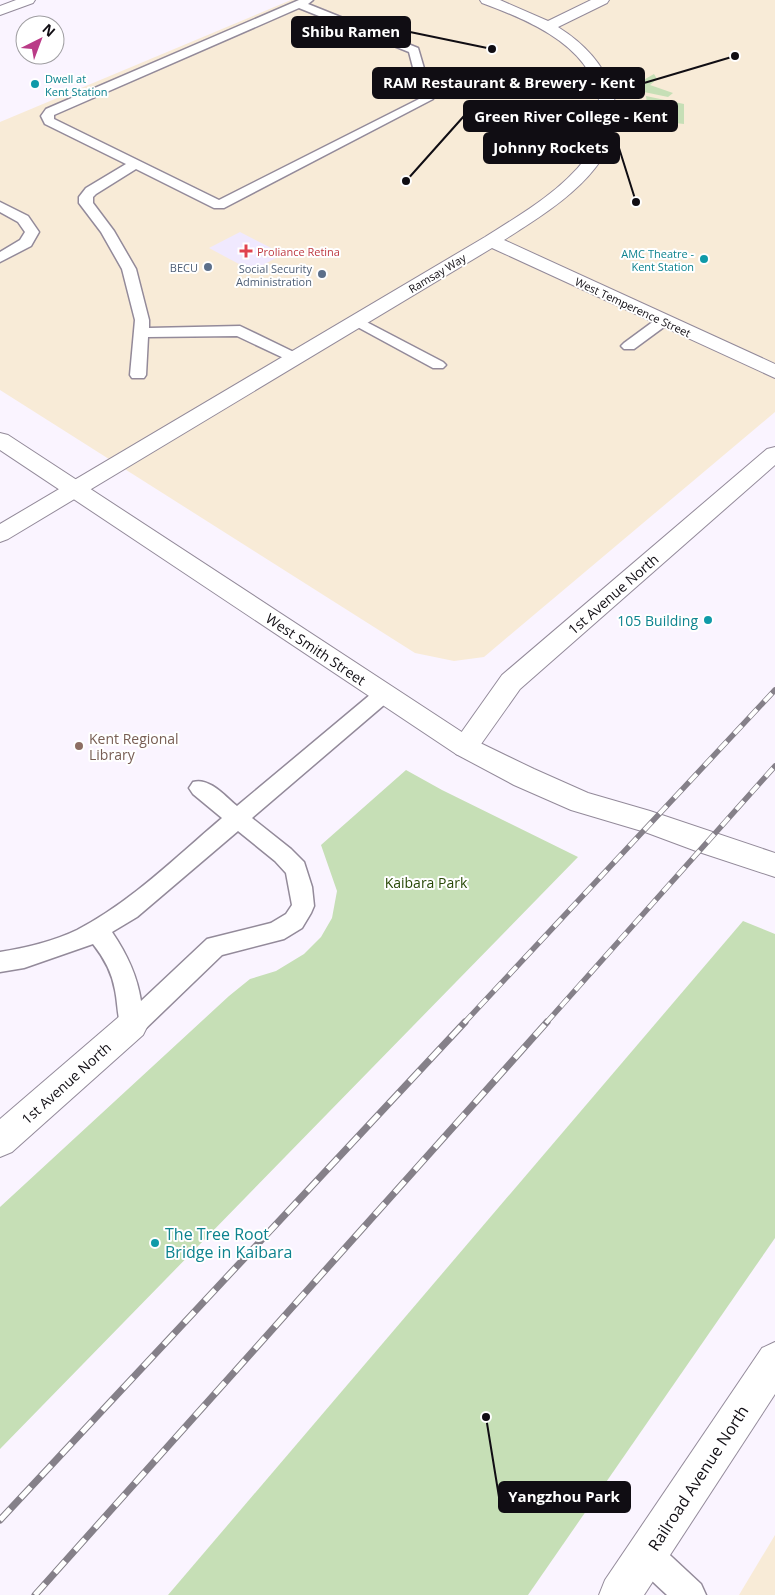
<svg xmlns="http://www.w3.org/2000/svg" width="775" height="1595" font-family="'Open Sans',sans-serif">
<rect width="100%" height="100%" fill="#faf4ff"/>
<g fill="#f8ebd7">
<path d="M291,0H775V412L484,657L454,661L415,653L0,390V122Z"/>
<path d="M775,1535V1595H739Z"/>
</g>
<path fill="#f0e9fe" d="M240,232L283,254L252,271L209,248Z"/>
<g fill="#c6dfb6">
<path d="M654,74L657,79L650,85L673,93L668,97L644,92L640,82Z"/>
<path d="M646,96L684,104V124L649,120Z"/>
<path d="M406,770L442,790L578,857L0,1449V1207L229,996L250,979L276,971L304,954L321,937L332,918L337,891L321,845Z"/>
<path d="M743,921L775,934V1238L528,1595H168Z"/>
</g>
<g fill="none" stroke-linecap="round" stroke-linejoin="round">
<g stroke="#938a9a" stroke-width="3">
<g id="lane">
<path d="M299,0H313L308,4L418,48L433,99L224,208H214L136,169L96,194L93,197V203L114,231L136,269L149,320V328L240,326L300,355L303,358L300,361H290L237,336L148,337L146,375L144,378H132L130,375L135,320L122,269L101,232L79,203V197L86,188L126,164L45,124L41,116L46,109ZM299,8L409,52L421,98L219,200L54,119V115Z"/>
<path d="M0,202L28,216L39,232L31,246L0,262V252L20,240L25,232L18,222L0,212Z"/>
<path d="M357,317L443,362L446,365L443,368H433L352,324L350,321L352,318Z"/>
<path d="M663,317L668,318L670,321L668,324L634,349H624L621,346L624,343L658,318Z"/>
<path d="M384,687L391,689L394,694L391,699L252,818L291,849L304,862L312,887L314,906L311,913L302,928L284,939L222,955L141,1033L132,1036L123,1033C117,1019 118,1004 115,990C112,972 104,958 93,944L24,968L0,972V952C25,948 54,941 77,930C131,902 176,857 222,818L193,794L189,788L193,782C209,777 225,796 237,806L377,689ZM238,831L275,861L286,873L292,905L286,914L271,923L207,939L141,1001C137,975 127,954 112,932L137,917Z"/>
<path d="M647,1539L658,1544L701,1584L706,1595H667L636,1566L631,1555L636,1544Z"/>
</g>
</g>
<g stroke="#938a9a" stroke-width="2">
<g id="street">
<path d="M480,0H500L548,21L591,0H609L607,3L558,27C582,42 603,63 612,90C634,161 554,208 504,240L775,364V378L492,248L8,539L0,542V524L485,237C520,215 560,192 586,158C596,145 600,127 600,111C599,49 531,21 482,3Z"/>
<path d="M775,447V465L520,689L474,754L465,757L456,754L452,747L456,740L502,675L767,449Z"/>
<path d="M132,1011L143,1015L148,1025L143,1035L12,1152L0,1157V1119L121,1015Z"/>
<path d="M775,1342V1394L644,1595H599L605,1580L762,1348Z"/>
</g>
</g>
<g stroke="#938a9a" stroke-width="2">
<g id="secondary">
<path d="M16,0H35L33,3L0,15V6Z"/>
<path d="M0,433L8,435L474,740L534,769L588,793L650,811L775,853V877L696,851L645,832L571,810L514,785L456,754L0,450Z"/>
</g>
</g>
<use href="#lane" fill="#fff" fill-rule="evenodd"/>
<use href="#street" fill="#fff" fill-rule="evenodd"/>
<use href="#secondary" fill="#fff" fill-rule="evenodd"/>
<g stroke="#858089" stroke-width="5.5">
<g id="rail-far1">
<path d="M464,1023L775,690"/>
<path d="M546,1023L775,766"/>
</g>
</g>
<g stroke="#858089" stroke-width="7">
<g id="rail">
<path d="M0,1520L465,1022"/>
<path d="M35,1595L547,1022"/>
</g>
</g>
<use href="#rail-far1" stroke="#fff" stroke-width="4" stroke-dasharray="11" stroke-linecap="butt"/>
<use href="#rail" stroke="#fff" stroke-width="5" stroke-dasharray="15" stroke-linecap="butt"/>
</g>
<g fill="#0f9aa8" stroke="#fff" stroke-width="2">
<circle cx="35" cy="84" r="5"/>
<circle cx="704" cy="259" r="5"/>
<circle cx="708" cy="620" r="5"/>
<circle cx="155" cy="1243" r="5"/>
</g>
<path fill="#e0444e" stroke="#fff" stroke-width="2" d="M243.5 243.5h5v5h5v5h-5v5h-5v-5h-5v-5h5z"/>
<g fill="#5c6f8a" stroke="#fff" stroke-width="2">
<circle cx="208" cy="267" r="5"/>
<circle cx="322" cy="274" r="5"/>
</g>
<circle fill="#8d6e63" stroke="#fff" stroke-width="2" cx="79" cy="746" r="5"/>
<g text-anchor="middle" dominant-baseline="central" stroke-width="4" stroke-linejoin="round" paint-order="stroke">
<g font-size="11" fill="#0d838f" stroke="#fff" text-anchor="start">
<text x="45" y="78">Dwell at<tspan x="45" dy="13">Kent Station</tspan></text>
<text x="694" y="253" text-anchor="end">AMC Theatre -<tspan x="694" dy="13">Kent Station</tspan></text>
</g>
<g font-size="11" fill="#be3a42" stroke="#fff" text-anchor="start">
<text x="257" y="251">Proliance Retina</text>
</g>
<g font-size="11" fill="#4e5e75" stroke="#fff" text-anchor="end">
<text x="198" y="267">BECU</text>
<text x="312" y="268">Social Security<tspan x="312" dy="13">Administration</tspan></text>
</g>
<g font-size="11" fill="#100d13" stroke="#fff">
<text transform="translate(437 273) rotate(-31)">Ramsay Way</text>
<text transform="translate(633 307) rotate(25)">West Temperence Street</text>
</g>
<g font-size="14" fill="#100d13" stroke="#fff">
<text transform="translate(613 594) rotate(-41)">1st Avenue North</text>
<text transform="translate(316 649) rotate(34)">West Smith Street</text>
<text transform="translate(66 1083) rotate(-42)">1st Avenue North</text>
</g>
<g font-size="14" fill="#0d838f" stroke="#fff" text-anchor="end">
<text x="698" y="620">105 Building</text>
</g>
<g font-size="14" fill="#785e54" stroke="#fff" text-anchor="start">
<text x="89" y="738">Kent Regional<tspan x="89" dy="16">Library</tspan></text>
</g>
<g font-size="14" fill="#284806" stroke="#fff">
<text x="426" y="882">Kaibara Park</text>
</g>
<g font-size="16" fill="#0d838f" stroke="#fff" text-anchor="start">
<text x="165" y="1234">The Tree Root<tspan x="165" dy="18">Bridge in Kaibara</tspan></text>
</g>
<g font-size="16" fill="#100d13" stroke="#fff">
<text transform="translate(698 1478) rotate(-57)">Railroad Avenue North</text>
</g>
</g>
<path fill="none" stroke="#100d13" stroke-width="2" d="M492 49L410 32M735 56L644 83M406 181L464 116M636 202L619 148M486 1417L499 1497"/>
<g fill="#100d13" stroke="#fff" stroke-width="2">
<circle cx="492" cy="49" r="5"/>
<circle cx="735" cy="56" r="5"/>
<circle cx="406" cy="181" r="5"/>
<circle cx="636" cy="202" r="5"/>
<circle cx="486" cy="1417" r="5"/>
</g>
<g fill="#100d13" stroke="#100d13" stroke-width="2">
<rect x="292" y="17" width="118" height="30" rx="5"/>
<rect x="373" y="68" width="271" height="30" rx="5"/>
<rect x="464" y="101" width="213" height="30" rx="5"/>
<rect x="484" y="133" width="135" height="30" rx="5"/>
<rect x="499" y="1482" width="131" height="30" rx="5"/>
</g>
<g font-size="15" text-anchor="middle" font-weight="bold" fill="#fff">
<text x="351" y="37">Shibu Ramen</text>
<text x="509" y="88">RAM Restaurant &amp; Brewery - Kent</text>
<text x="571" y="122">Green River College - Kent</text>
<text x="551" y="153">Johnny Rockets</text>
<text x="564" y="1502">Yangzhou Park</text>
</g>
<g transform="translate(40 40) rotate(42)"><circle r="24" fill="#ffffff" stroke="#9f9ea1"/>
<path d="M0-4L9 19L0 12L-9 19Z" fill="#ba3b87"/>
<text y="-8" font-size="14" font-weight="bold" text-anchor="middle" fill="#100d13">N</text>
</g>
</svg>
